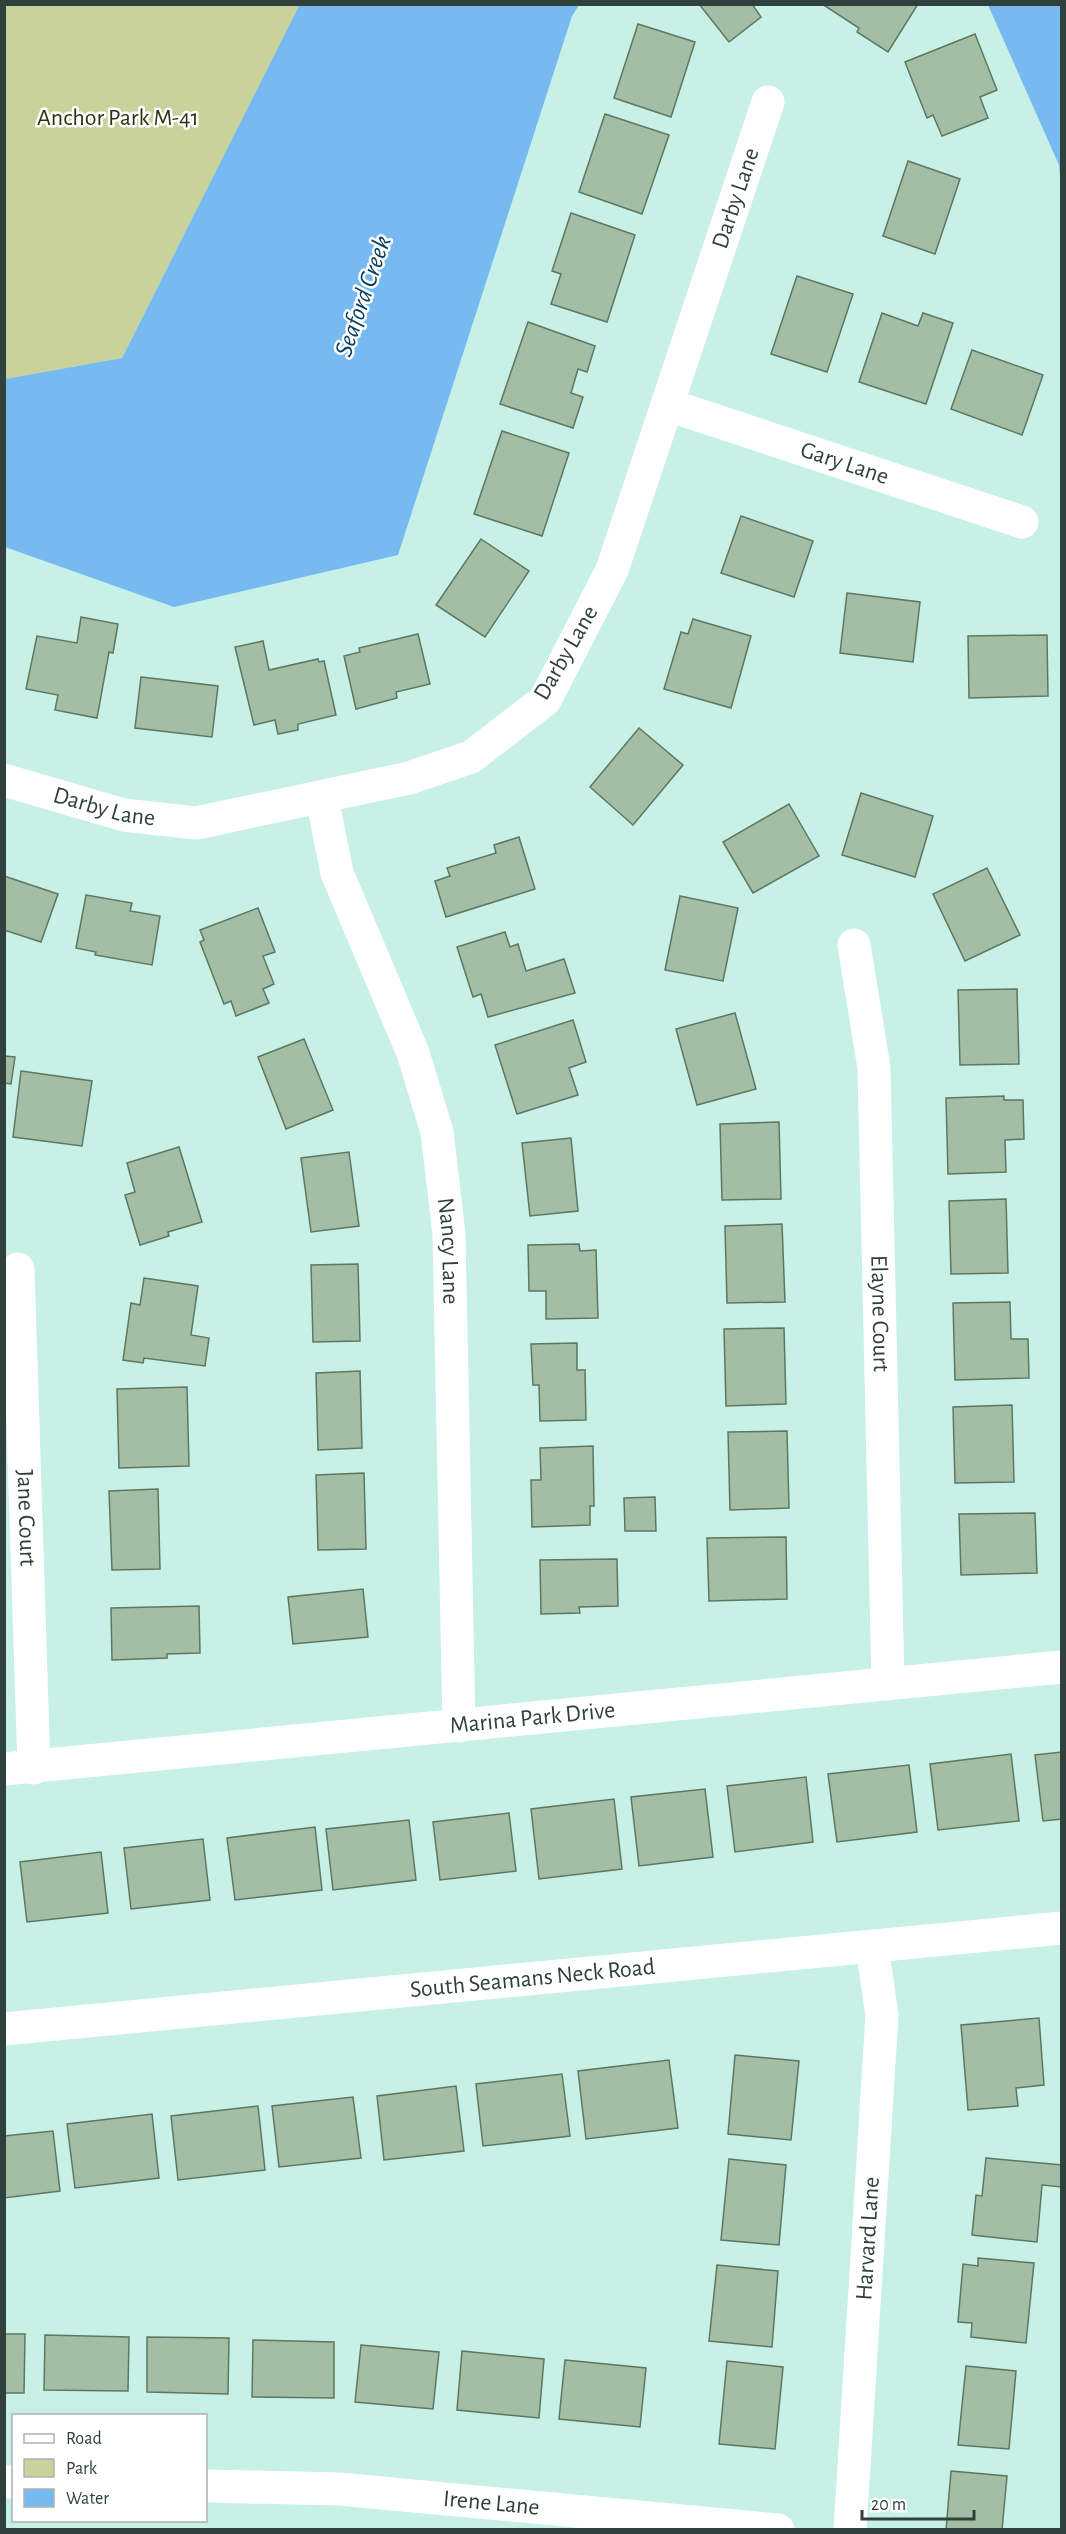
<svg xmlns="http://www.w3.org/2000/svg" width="1066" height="2534" font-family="'Alegreya Sans',sans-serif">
<rect width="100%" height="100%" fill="#c7f0e6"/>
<path fill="#cad29c" d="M5,5H300L122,358L5,379Z"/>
<g fill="#77baf1">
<path d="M300,4L579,5L572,16L398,555L174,607L5,547V379L122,358Z"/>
<path d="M988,5H1061V188L1059,165Z"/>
</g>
<g fill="#a4bea6" stroke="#5e7761" stroke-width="1.5">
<path d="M699,4H752L761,17L729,42Z"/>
<path d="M822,4H918L888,52L857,32L859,28Z"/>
<path d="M638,24L695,42L671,117L614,98Z"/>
<path d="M975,34L997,90L980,97L988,118L942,136L933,115L927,118L905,62Z"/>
<path d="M605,114L669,135L642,214L579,192Z"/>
<path d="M908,161L960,179L935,254L883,236Z"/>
<path d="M571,213L635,235L607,322L551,304L561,274L552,271Z"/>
<path d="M797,276L853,294L827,372L771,354Z"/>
<path d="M882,313L918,326L923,313L953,323L926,404L859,382Z"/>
<path d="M528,322L595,346L587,372L578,369L571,393L583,397L573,428L500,404Z"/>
<path d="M972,350L1043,375L1022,435L951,409Z"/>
<path d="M502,431L569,453L542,536L474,514Z"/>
<path d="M741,516L813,541L794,597L721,573Z"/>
<path d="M481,539L529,571L485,637L436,605Z"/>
<path d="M847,593L920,602L913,662L840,653Z"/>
<path d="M81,617L118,624L113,653L109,652L97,718L55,710L58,695L26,689L37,636L77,643Z"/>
<path d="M693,619L751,636L731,708L664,689L681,632L688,634Z"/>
<path d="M418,634L430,684L396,692L397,698L356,709L344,656L360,652L359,648Z"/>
<path d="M1047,635L1048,696L969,698L968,636Z"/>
<path d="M263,641L269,670L318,659L319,662L324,661L336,715L298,724V730L278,734L275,720L254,725L235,647Z"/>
<path d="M141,677L218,686L212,737L135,728Z"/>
<path d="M639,728L683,765L633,825L590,787Z"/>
<path d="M861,793L933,816L915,877L842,855Z"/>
<path d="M789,804L819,856L753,893L723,842Z"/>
<path d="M519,837L535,889L446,917L435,881L450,876L447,868L496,853L494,845Z"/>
<path d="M987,868L1020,935L965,961L933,894Z"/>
<path d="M4,876L58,894L41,942L4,930Z"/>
<path d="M86,895L132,903L130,911L160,916L152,965L95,955L96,952L76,948Z"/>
<path d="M680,896L738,908L723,981L665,970Z"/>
<path d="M258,908L275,952L263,956L274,984L263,989L269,1003L236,1016L231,1001L224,1004L200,942L204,940L200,930Z"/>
<path d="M505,932L510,947L518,944L526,971L564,959L575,993L488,1017L481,994L473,997L457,947Z"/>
<path d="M1017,989L1019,1064L960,1065L958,990Z"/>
<path d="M735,1013L756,1089L697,1105L676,1029Z"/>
<path d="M573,1020L586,1062L569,1068L578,1095L517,1114L495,1045Z"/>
<path d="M304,1039L333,1110L286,1129L258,1057Z"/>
<path d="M4,1056L15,1057L11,1084L4,1083Z"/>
<path d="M21,1071L92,1081L82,1146L13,1137Z"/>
<path d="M1004,1096V1100H1023L1024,1139L1005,1140L1006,1172L948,1174L946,1098Z"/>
<path d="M779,1122L781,1199L722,1200L720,1124Z"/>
<path d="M571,1138L578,1211L530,1216L522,1143Z"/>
<path d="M179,1147L202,1222L168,1232L169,1236L140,1245L125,1195L135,1192L127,1163Z"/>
<path d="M349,1152L359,1226L311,1232L301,1158Z"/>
<path d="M1006,1199L1008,1273L951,1274L949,1201Z"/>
<path d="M782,1224L785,1302L727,1303L725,1226Z"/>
<path d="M579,1244L580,1251L596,1250L598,1318L546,1319V1291H529L528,1245Z"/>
<path d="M358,1264L360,1341L313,1342L311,1265Z"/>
<path d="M144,1278L198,1286L191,1335L209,1338L205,1366L144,1358L143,1363L123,1360L131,1303L140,1305Z"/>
<path d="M1010,1302L1011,1339H1028L1029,1378L955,1380L953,1303Z"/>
<path d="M784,1328L786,1404L726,1406L724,1329Z"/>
<path d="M577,1343V1370H585L586,1420L540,1421L539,1385H533L531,1344Z"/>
<path d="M360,1371L362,1448L318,1450L316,1373Z"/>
<path d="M187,1387L189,1466L119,1468L117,1389Z"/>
<path d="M1012,1405L1014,1482L955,1483L953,1407Z"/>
<path d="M787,1431L789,1508L730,1510L728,1432Z"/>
<path d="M593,1446L594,1506H590V1525L532,1527L531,1480H541L540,1448Z"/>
<path d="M364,1473L366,1549L318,1550L316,1475Z"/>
<path d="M158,1489L160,1569L112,1570L109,1491Z"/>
<path d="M655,1497L656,1531H625L624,1498Z"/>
<path d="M1035,1513L1037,1573L961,1575L959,1514Z"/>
<path d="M786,1537L787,1599L709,1601L707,1538Z"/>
<path d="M617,1559L618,1606L579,1607L580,1613L541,1614L540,1560Z"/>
<path d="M363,1589L368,1637L293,1644L288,1597Z"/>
<path d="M199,1606L200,1653L167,1654V1658L112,1660L111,1608Z"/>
<path d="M1062,1752V1819L1043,1821L1035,1755Z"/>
<path d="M1011,1754L1019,1821L938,1830L930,1764Z"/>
<path d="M909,1765L917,1832L837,1842L828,1774Z"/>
<path d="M806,1777L813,1842L735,1852L727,1786Z"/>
<path d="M705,1789L713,1857L639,1866L631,1797Z"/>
<path d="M614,1799L622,1869L539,1879L531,1809Z"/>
<path d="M509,1813L516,1871L440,1880L433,1822Z"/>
<path d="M409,1820L416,1880L333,1890L326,1829Z"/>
<path d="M315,1827L322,1890L235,1900L227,1838Z"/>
<path d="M203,1839L210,1900L131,1909L124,1848Z"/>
<path d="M101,1852L108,1913L27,1922L20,1862Z"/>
<path d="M1039,2018L1044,2085L1016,2088L1018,2106L968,2110L961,2025Z"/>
<path d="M735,2055L799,2061L791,2140L728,2134Z"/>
<path d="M669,2060L678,2128L586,2139L578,2071Z"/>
<path d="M562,2074L570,2136L483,2146L476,2084Z"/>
<path d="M456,2086L464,2151L384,2160L377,2096Z"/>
<path d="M353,2097L361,2158L279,2167L272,2106Z"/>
<path d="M258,2106L265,2170L178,2180L171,2116Z"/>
<path d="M152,2114L159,2178L75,2188L67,2124Z"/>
<path d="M53,2131L60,2191L4,2198V2136Z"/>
<path d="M986,2158L1062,2165V2187L1042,2185L1037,2242L972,2235L976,2195L982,2196Z"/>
<path d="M729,2159L786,2165L779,2245L721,2240Z"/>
<path d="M978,2258L1034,2263L1026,2343L971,2337L972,2323L958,2322L963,2264L978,2266Z"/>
<path d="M717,2265L778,2271L772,2347L709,2341Z"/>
<path d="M4,2334H25L24,2393H4Z"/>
<path d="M45,2335L129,2337L128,2391L44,2390Z"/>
<path d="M147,2337L229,2338L228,2394L147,2392Z"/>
<path d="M253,2340L334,2342V2398L252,2397Z"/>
<path d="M361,2345L439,2352L433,2409L355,2402Z"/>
<path d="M462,2351L544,2359L539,2418L457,2410Z"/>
<path d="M565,2360L646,2368L640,2427L559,2419Z"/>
<path d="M727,2361L783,2367L775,2449L719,2444Z"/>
<path d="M966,2366L1016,2371L1009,2449L958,2445Z"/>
<path d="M951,2471L1007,2476L1002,2530H946Z"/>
</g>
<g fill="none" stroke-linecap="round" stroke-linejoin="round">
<g stroke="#fff" stroke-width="33">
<path id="s1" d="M668,405L1022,522"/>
<path id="s2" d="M4,780L124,815L196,823L409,778L471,757L545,700L612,570L768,102"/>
<path id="s3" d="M322,798L337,873L413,1053L437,1132L449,1234L459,1726"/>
<path id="s4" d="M854,945L874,1068L888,1684"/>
<path id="s5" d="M18,1269L34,1768"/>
<path id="s6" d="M4,1769L1062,1667"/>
<path id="s7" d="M4,2029L1062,1928"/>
<path d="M4,2482H14"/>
<path id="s8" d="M206,2486L339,2489L778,2530"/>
<path id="s9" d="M850,2530L882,2015L872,1947"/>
</g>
</g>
<g text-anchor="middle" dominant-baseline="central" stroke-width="5" stroke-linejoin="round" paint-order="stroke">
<g font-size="24" fill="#2e320f" stroke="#fff">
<text x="118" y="118">Anchor Park M-41</text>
</g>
<g font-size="24" fill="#30403c" stroke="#fff">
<text stroke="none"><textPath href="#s2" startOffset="1112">Darby Lane</textPath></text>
<text stroke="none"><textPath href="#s1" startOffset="186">Gary Lane</textPath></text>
<text transform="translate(566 653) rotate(-60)">Darby Lane</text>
<text stroke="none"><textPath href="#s2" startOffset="104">Darby Lane</textPath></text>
<text stroke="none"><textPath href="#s3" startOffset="474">Nancy Lane</textPath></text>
<text stroke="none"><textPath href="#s4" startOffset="370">Elayne Court</textPath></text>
<text stroke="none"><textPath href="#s5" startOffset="249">Jane Court</textPath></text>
<text stroke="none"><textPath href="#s6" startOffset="531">Marina Park Drive</textPath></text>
<text stroke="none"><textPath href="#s7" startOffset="531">South Seamans Neck Road</textPath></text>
<text stroke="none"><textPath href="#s9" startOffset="292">Harvard Lane</textPath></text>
<text stroke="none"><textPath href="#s8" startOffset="286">Irene Lane</textPath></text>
</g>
<g font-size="26" font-style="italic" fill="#073b5f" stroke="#fff">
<text transform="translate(363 296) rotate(-71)">Seaford Creek</text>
</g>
</g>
<rect width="1066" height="2534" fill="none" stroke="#30403c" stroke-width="12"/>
<rect x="12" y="2414" width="195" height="108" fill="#ffffff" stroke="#acb3b1" stroke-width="1.5"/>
<rect x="24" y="2434" width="30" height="9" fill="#ffffff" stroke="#acb3b1" stroke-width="1.5"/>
<text x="66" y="2444" font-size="18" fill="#30403c">Road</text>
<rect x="24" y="2459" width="30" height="18" fill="#cad29c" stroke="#acb3b1" stroke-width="1.5"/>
<text x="66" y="2474" font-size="18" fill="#30403c">Park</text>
<rect x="24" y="2489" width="30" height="18" fill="#77baf1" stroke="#acb3b1" stroke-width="1.5"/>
<text x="66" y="2504" font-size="18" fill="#30403c">Water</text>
<path d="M862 2510v9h112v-9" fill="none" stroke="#30403c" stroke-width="3"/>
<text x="871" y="2510" font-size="18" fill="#30403c" stroke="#ffffff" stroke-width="4.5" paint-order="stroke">20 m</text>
</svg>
